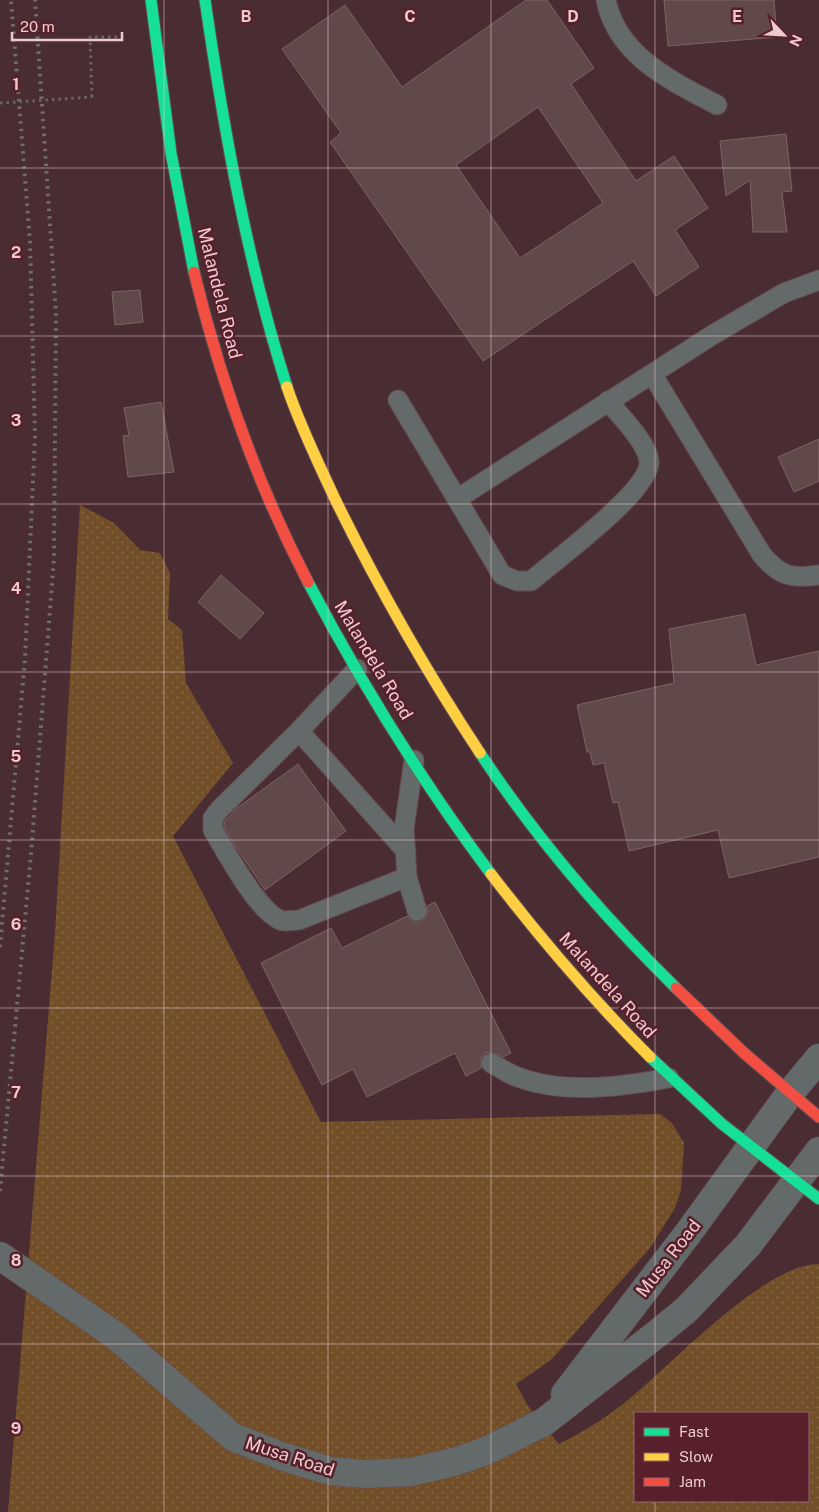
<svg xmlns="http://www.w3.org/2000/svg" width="819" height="1512" font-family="'Public Sans',sans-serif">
<defs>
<pattern id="grass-dots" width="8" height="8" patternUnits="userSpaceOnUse" patternTransform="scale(1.25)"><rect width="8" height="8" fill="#724f28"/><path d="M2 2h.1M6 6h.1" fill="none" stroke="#866746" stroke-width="1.8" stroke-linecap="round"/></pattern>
</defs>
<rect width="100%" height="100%" fill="#4a2d33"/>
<path fill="url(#grass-dots)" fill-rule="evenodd" d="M80,505L114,523L140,550L160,553L170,573L168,619L182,630L186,683L233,763L173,836L321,1122L660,1114L672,1123L684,1143L681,1190L675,1208L650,1248L551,1360L516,1384L528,1406L559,1444C582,1432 603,1420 623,1404C669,1368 763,1264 819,1264V1512H8L55,933ZM635,1413H808V1501H635Z"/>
<g fill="#61494a" stroke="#7d6363" fill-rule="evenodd">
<path d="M526,0H547L594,68L571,84L636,181L674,156L708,208L675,230L699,267L656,296L633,261L483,361L330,142L341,133L282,49L345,5L402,87ZM538,107L603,203L520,258L456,165Z"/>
<path d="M664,0H774L777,37L668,46Z"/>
<path d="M786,134L792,191L782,192L787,232H753L750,180L726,196L720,141Z"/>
<path d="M140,290L143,322L115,325L112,292Z"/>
<path d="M161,402L174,472L128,477L123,436L129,435L124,408Z"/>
<path d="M819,439V481L794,492L778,457Z"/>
<path d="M221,575L264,613L240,639L198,602Z"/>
<path d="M745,614L756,665L819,651V857L729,878L718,830L629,851L618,802L613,803L604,763L593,765L590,752H587L577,705L674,683L669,629Z"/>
<path d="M298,764L346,831L265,890L236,847L224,827V822L237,808Z"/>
<path d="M435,902L511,1053L503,1057L491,1052L485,1053L481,1058V1068L466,1076L455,1053L367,1097L353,1069L322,1085L261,963L331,928L342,948L407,916L414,922H421L428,914L427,906Z"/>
</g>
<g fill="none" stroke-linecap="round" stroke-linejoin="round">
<g stroke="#654c51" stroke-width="21">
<g id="lane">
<path d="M606,0C617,56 672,81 717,105"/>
<path d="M652,374L762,555C780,576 791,579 819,575"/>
<path d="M398,400L457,499L714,334L784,293L819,280"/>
<path d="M457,499L502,575L517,581H531C555,560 652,490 649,461C647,442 620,416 608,401"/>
<path d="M357,669L299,731L220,809L213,818V830C226,851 260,917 284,921C288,921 294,920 299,920L407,877"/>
<path d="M299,731L406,851"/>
<path d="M414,760L404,829L407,877L417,911"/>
<path d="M491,1063C499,1067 507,1073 515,1076C563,1095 620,1087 669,1078"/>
</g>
</g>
<g stroke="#654c51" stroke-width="29">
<g id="street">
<path d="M0,1256L116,1336L233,1437L281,1456L330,1471L365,1474L411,1472L454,1462L486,1451L544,1422L658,1333L686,1310L748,1245L819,1151"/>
<path d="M565,1394L689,1232L790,1093L819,1058"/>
</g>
</g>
<g stroke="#654c51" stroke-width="13">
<g id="fast">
<path d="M151,0L171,153L194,272"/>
<path d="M205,0C224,131 247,261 287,387"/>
<path d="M308,582C361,683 423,783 491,874"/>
<path d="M480,753C536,838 604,917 676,988"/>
<path d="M650,1057L722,1124L819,1199"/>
</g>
</g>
<g stroke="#654c51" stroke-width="13">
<g id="slow">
<path d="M287,387C300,426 318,462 335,499C378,587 426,671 480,753"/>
<path d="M491,874C540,938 593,1000 650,1057"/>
</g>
</g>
<g stroke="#654c51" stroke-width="13">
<g id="jam">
<path d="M194,272C220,379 257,484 308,582"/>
<path d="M676,988L744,1053L819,1117"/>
</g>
</g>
<path stroke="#696566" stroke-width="3" stroke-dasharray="2.5 4" stroke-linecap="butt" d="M92,97L90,37H122"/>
<use href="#lane" stroke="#646969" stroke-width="19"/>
<use href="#street" stroke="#646969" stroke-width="28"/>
<use href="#fast" stroke="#16e098" stroke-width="11"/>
<use href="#slow" stroke="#ffcf43" stroke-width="11"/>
<use href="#jam" stroke="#f24e42" stroke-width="11"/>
<g stroke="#736c6e" stroke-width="4" stroke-dasharray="2.5 5" stroke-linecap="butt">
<path d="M0,947L25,659L35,436L30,242L11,0"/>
<path d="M0,1191L31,854L54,558L56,314L35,0"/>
</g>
<path stroke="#696566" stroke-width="3" stroke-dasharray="2.5 4" stroke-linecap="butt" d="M0,103L92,97"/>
</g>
<path fill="none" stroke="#eecace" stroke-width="1" stroke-opacity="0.55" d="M164,0V1512M328,0V1512M491,0V1512M655,0V1413M0,168H819M0,336H819M0,504H819M0,672H819M0,840H819M0,1008H819M0,1176H819M0,1344H819M655,1501V1512"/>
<g text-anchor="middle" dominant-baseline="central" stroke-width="5" stroke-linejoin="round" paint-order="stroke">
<g font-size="18" fill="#eecace" stroke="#57202b">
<text transform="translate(220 293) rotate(76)">Malandela Road</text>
<text transform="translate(374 660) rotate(59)">Malandela Road</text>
<text transform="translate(608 985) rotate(48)">Malandela Road</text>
<text transform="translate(668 1258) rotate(-52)">Musa Road</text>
<text transform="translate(290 1456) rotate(18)">Musa Road</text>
</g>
</g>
<g font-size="16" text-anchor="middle" font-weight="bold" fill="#eecace" stroke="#57202b" stroke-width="5" stroke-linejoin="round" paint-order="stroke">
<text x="246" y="22">B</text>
<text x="410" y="22">C</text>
<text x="573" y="22">D</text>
<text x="737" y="22">E</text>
<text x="16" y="90">1</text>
<text x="16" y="258">2</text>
<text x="16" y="426">3</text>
<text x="16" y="594">4</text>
<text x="16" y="762">5</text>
<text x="16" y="930">6</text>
<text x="16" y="1098">7</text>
<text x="16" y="1266">8</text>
<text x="16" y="1434">9</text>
</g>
<rect x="634" y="1412" width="175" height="90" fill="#57202b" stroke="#93646c"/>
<rect x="644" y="1428" width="25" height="8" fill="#16e098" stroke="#93646c"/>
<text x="679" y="1437" font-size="15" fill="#eecace">Fast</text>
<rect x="644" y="1453" width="25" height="8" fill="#ffcf43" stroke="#93646c"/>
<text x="679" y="1462" font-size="15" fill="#eecace">Slow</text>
<rect x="644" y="1478" width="25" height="8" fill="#f24e42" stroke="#93646c"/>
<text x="679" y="1487" font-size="15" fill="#eecace">Jam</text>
<g transform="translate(784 35) rotate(115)" stroke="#57202b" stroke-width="4" paint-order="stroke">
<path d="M0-4L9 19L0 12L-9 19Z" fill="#eecace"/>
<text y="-8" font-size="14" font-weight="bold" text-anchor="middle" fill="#eecace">N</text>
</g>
<path d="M12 32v8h110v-8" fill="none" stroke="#eecace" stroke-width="2.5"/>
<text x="20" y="32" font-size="15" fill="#eecace" stroke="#57202b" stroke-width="4" paint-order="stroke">20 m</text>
</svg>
